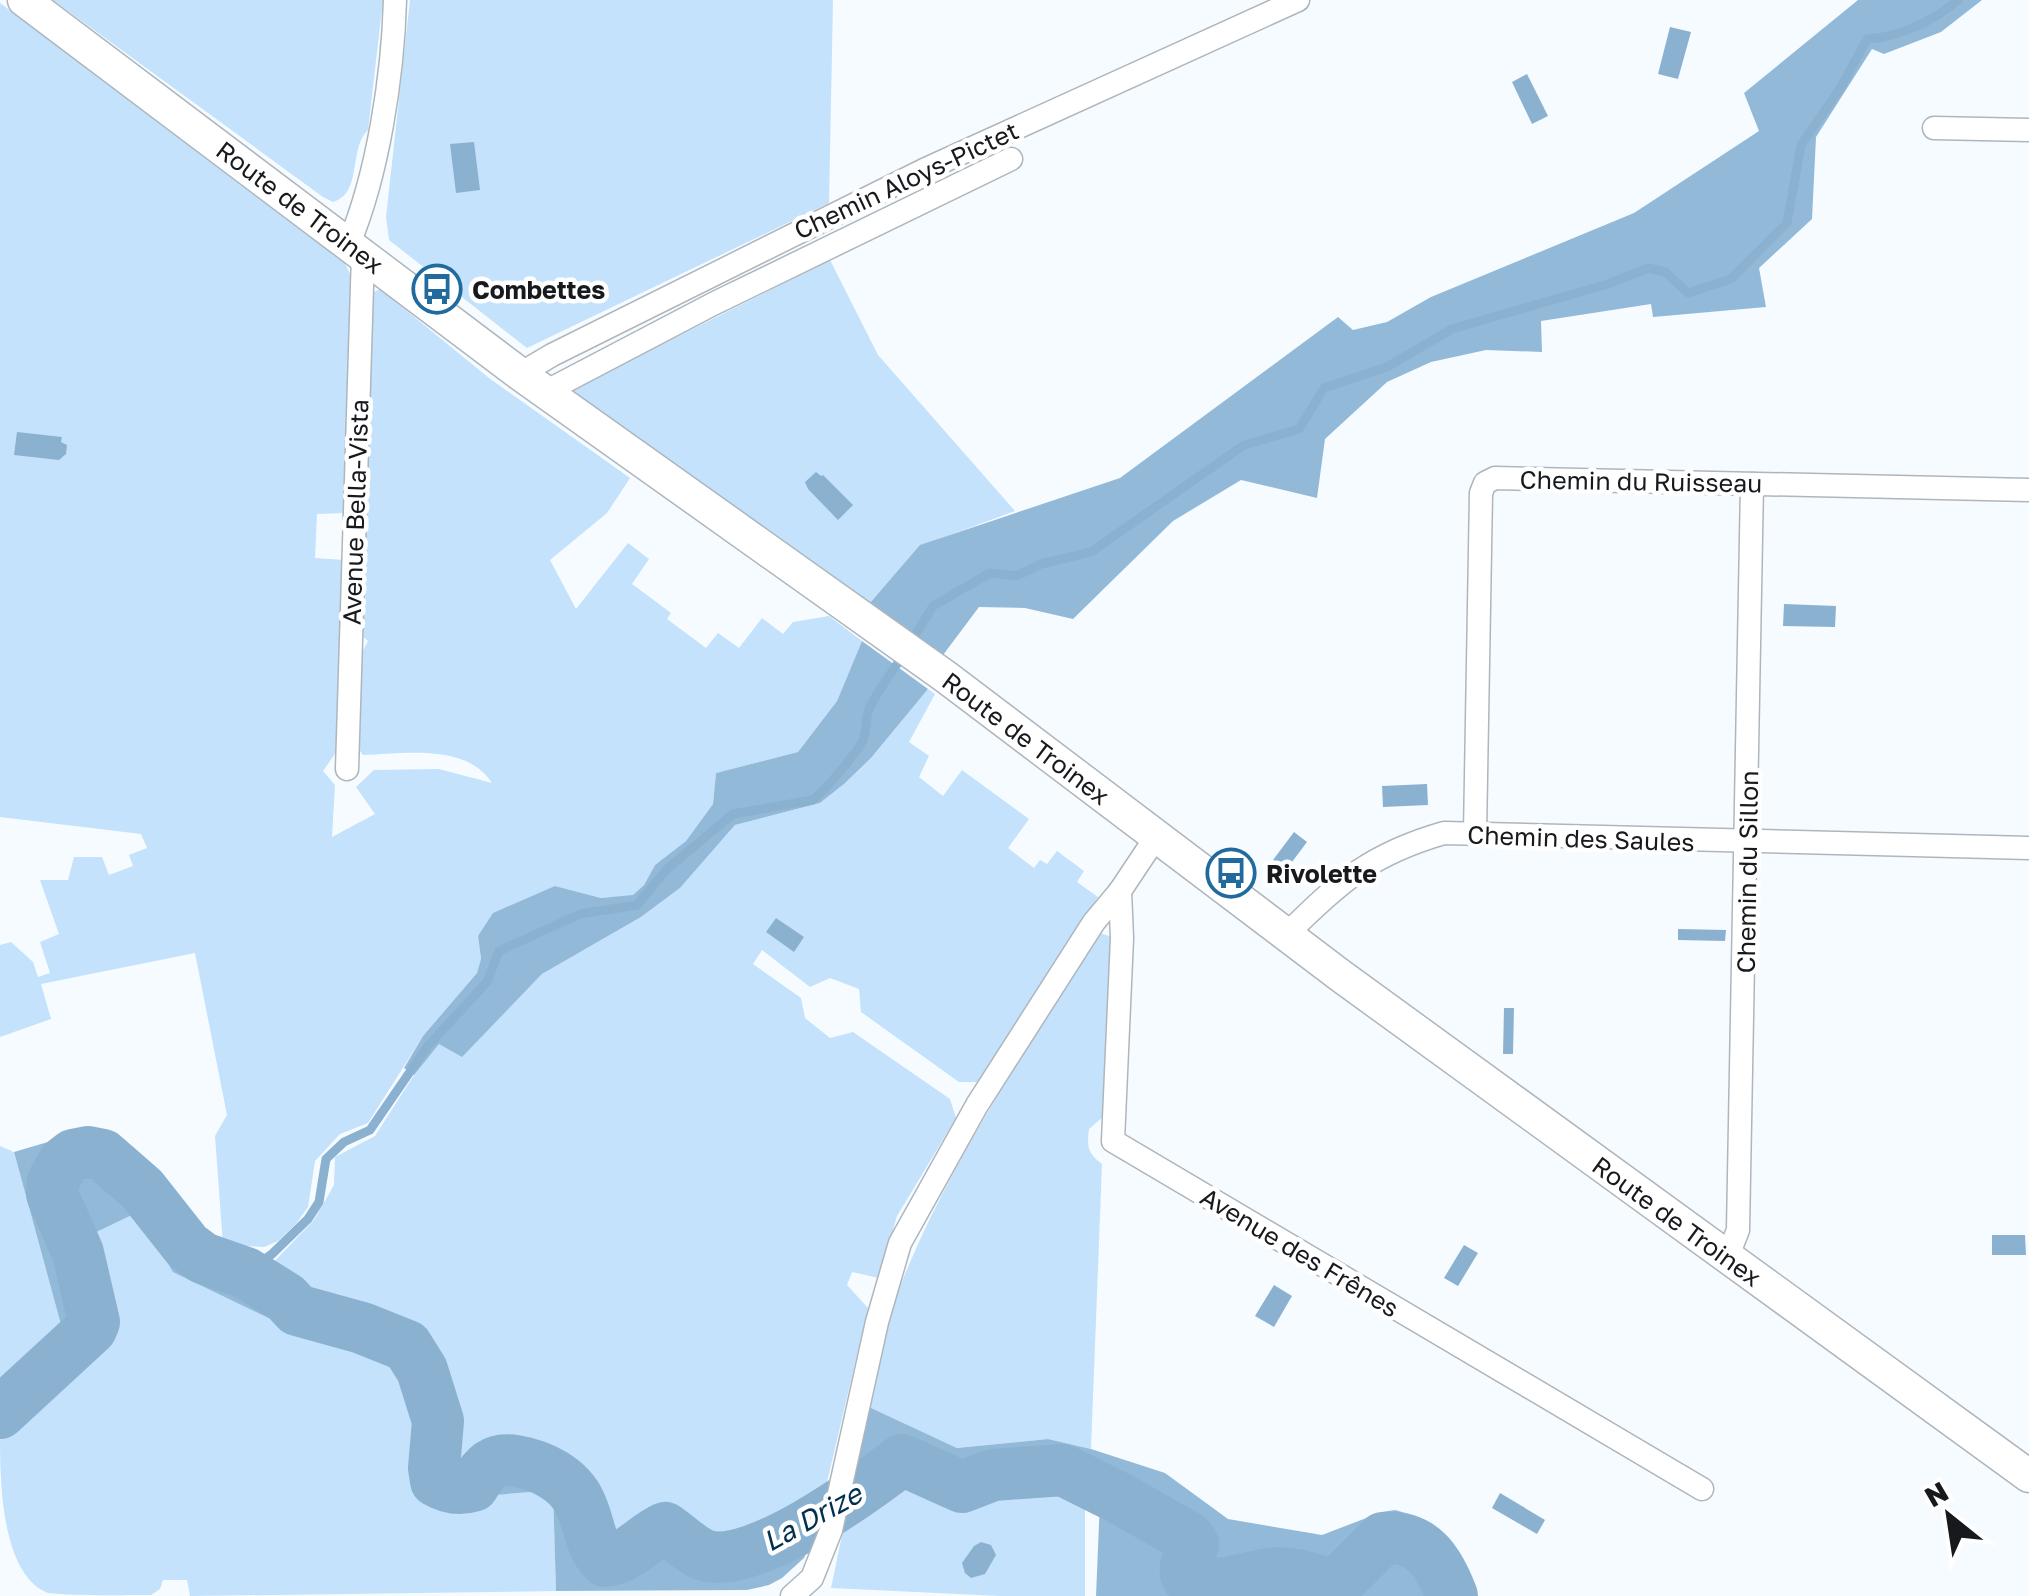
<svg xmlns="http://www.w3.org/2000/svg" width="2029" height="1596" font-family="'Golos Text',sans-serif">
<rect width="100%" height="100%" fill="#f6fbff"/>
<g fill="#c4e2fc">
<path d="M53,0H383L368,130C348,149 363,193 333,202L323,197Z"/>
<path d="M410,0H833L829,203L527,348L389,240L386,217Z"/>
<path d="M0,3L342,257L355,285L344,513L317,514L315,558L344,560L339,748L323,771L335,785L332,837L375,814L356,787L374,770L439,769L492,783C466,743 405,754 363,755L355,744L357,662L368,641L361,635L372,293L380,289L489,378L630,478L607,513L550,560L576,609L628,543L649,559L632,584L671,613L667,619L706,648L718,633L739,648L762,618L783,634L793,622L829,616L862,641L837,701L798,752L716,773L713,804L686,841L655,865L644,885L632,896L601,898L555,886L478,936L481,960L477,973L423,1036L368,1123L340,1134L315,1161L308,1207L296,1224L278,1241L264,1247L223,1245L215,1136L227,1115L195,953L41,984L51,1019L0,1037V945L11,942L33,962L38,977L50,973L40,942L59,934L40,880H68L74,857H102L109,875L133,866L129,855L147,848L141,834L0,817Z"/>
<path d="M830,260L878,355L1015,511L920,546L870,603L569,391Z"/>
<path d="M928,689L935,694L909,742L929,756L919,777L943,796L962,770L1029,819L1008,848L1034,868L1040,860L1047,864L1057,851L1084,871L1077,882L1098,897L978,1082H959L861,1012L859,989L830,978L810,987L762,950L753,964L801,998L805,1018L830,1038L853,1032L950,1099L956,1118L897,1216L879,1278L852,1272L847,1285L868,1308L824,1495L734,1546L706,1542L672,1520L640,1523L616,1541L607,1540L595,1509L477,1449L467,1459L446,1460L438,1378L341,1314L291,1294L270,1266L314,1220L334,1185L335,1157L375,1136L414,1075L439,1043L462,1056L542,974L641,917L680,888L735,825L820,803L844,784L871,758Z"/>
<path d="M1100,933L1112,937L1103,1117L1089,1129C1087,1146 1087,1153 1102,1164L1091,1449L1048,1439L957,1448L869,1407C874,1380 877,1350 886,1324C935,1182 1021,1059 1100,933Z"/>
<path d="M0,1146L14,1152L63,1332L0,1394Z"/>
<path d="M138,1212L160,1251L277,1322L389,1350C424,1401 422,1435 427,1495L471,1497L553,1489L556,1591L190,1596L187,1580H163L160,1589L151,1595C125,1595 71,1596 48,1593C0,1574 0,1478 0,1430L103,1339L109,1317L92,1233Z"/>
<path d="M904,1474L963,1502L1085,1494V1596H1000L831,1588L845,1521Z"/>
</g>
<g fill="#93b9d9">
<path d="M1858,0H1982L1941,32L1884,54L1872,49L1816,137L1812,219L1759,268L1766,307L1653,317L1651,304L1541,321L1542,352L1486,350L1431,362L1387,382L1325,439L1317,498L1241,480L1173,521L1073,619L1025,608L979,607L943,655L870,603L920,545L1120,478L1338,317L1353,330L1387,322L1431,297L1634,213L1759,131L1744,93Z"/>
<path d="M862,641L928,689L871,758L844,784L820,803L735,825L680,888L641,917L542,974L462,1057L439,1044L414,1075L404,1068L423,1036L477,973L481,959L478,936L493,913L555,886L601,898L633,895L644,885L655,865L686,841L713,804L716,773L798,752L837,701Z"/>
<path d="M85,1131L104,1132L119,1140L143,1161L202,1238L223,1245L245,1260L270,1266L292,1294L341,1314L420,1340L438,1378L446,1459H467L477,1449L507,1439L570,1470L595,1509L607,1540L616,1541L640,1523L673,1520L706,1542L734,1546L824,1495L815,1533L804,1558L782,1578L769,1585L747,1590L556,1591L553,1490L471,1497L427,1495C421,1435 424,1401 389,1350L277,1322L173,1272L138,1212L92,1234L109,1318L103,1339L0,1430V1394L63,1332L14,1152Z"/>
<path d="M869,1407L957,1448L1048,1439L1091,1449L1165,1473L1228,1519L1322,1535L1382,1512L1395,1510L1409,1514L1427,1523L1460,1596H1096L1100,1500L1085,1494L963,1502L904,1474L845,1521Z"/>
</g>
<g fill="#8bb1d1">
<path d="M1670,27L1691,32L1678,79L1658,74Z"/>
<path d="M1527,74L1548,116L1532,124L1512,82Z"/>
<path d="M474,142L480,190L456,193L450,144Z"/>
<path d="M17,432L62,437L61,442L67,445L66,454L59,460L14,455Z"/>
<path d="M816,472L821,476L823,475L853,505L838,520L808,489L805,482Z"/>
<path d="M1784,604L1836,606L1835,627L1783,626Z"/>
<path d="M1427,784L1428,805L1383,807L1382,786Z"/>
<path d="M1294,832L1307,842L1286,870L1273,860Z"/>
<path d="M776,918L804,937L794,952L766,932Z"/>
<path d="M1678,929L1726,930L1725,941L1678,940Z"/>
<path d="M1504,1008H1514L1513,1054H1503Z"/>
<path d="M1992,1235H2025L2026,1255H1992Z"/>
<path d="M1464,1245L1478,1253L1458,1286L1444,1278Z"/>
<path d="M1274,1285L1292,1296L1274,1327L1255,1316Z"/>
<path d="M1500,1493L1545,1520L1537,1534L1492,1508Z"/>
<path d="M981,1542L991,1545L996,1555L985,1574L971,1578L965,1573L962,1563L974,1546Z"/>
</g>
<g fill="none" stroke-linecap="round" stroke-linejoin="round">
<g stroke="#8bb1d1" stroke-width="9">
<path d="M911,642L933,606L990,573L1017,576L1041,564L1091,552L1244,445L1299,429L1324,388L1387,367L1452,329L1608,284L1648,268L1665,272L1688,293L1731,279L1787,223L1801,145L1841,87L1867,39C1898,38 1935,20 1958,0"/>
<path d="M246,1273L272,1254L308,1219L319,1202L326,1159L344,1142L370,1130L427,1047L487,982L499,951L580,914L637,905L667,869L733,814L813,800C824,791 858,752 863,740C867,730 865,719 869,709C877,691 892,673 903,655"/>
</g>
<path stroke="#8bb1d1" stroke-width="52" d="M0,1413L91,1329L94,1322L78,1253L52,1194L53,1181L64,1162L73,1155L88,1152L103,1155L142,1189L187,1246L203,1258L246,1273L286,1298L297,1310L362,1328L407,1346L422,1370L438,1421L434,1468L436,1481C448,1488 460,1490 473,1486C485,1467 493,1457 516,1461C541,1465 569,1479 580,1503C590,1524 589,1544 605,1561C630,1558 643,1538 665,1528C677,1536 691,1550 704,1555C752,1572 864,1489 902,1460L962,1487L993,1475L1063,1470L1121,1499L1188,1537L1193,1544C1191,1554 1184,1564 1186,1574C1192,1596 1249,1577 1269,1574C1291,1571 1308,1577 1329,1585L1343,1578L1383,1538C1423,1535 1439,1562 1452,1596"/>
<g stroke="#aeb6bd" stroke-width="25">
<g id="street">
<path d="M1934,128L2029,130"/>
<path d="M349,243C378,174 393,75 395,0"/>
<path d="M520,374L552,355L924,170L1298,0"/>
<path d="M545,392L713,304L1011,159"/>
<path d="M347,769L363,254"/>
<path d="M1475,834L1481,493L1485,483L1495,478L2029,490"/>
<path d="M1120,891L1122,938L1113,1141L1702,1489"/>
<path d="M1287,934C1339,882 1371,854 1444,833L2029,848"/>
<path d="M1727,1258L1738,1230L1752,484"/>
<path d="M792,1596L812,1578L831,1530L877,1322L900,1243L977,1105L1094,922L1120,891L1156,837"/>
</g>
</g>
<g stroke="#aeb6bd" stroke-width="35">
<path id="secondary" d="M24,0L520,374L946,677L1341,976L2029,1476"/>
</g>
<use href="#street" stroke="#fff" stroke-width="22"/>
<use href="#secondary" stroke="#fff" stroke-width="32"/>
</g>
<defs>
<g id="bus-ring" transform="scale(2.5)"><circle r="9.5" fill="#fff" stroke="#216a9e" stroke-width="1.5"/><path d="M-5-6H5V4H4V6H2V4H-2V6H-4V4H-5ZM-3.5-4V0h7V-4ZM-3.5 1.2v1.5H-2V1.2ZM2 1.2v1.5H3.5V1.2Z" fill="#216a9e"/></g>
</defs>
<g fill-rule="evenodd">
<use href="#bus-ring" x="437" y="289"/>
<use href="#bus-ring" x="1231" y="873"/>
</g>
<g text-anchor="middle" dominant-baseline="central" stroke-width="9" stroke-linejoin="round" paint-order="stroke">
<g font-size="25" fill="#17191c" stroke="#fff">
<text transform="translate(906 180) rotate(-25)">Chemin Aloys-Pictet</text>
<text transform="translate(300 207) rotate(37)">Route de Troinex</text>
<text transform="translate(1641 481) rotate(1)">Chemin du Ruisseau</text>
<text transform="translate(355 512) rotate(-88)">Avenue Bella-Vista</text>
<text transform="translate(1026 738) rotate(37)">Route de Troinex</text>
<text transform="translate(1581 838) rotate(2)">Chemin des Saules</text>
<text transform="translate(1747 872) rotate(-89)">Chemin du Sillon</text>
<text transform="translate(1677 1221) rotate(36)">Route de Troinex</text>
<text transform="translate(1300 1252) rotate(31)">Avenue des Frênes</text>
</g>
<g font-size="25" font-weight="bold" fill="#17191c" stroke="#fff" text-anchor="start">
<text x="472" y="289">Combettes</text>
<text x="1266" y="873">Rivolette</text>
</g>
<g font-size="28" font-style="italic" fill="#01304f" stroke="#fff">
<text transform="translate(812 1517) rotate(-29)">La Drize</text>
</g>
</g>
<g transform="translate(1949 1516) rotate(330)" stroke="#ffffff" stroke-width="8" paint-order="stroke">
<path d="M0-8L18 38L0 25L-18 38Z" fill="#17191c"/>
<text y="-15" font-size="28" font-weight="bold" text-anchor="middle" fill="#17191c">N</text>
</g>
</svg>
